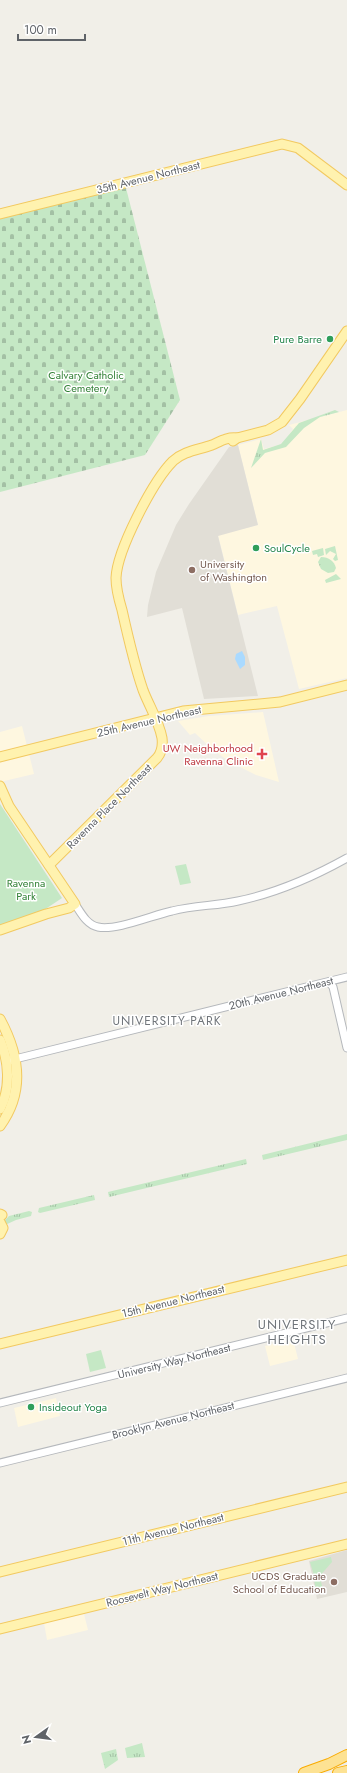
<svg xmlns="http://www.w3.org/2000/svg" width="347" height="1773" font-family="Jost,sans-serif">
<defs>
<pattern id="grass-tufts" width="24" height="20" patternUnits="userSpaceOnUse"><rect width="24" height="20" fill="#c5e8c5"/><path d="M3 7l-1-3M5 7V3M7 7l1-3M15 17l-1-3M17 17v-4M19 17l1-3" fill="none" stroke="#a3c0a4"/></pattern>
<pattern id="cemetery-stones" width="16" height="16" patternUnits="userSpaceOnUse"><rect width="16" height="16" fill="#c5e8c5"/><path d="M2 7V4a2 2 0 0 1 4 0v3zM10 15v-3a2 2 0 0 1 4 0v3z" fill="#a3c0a4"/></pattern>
</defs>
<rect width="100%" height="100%" fill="#f1efe8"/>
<g fill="#fef7e0">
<path d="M347,410V678L299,689L277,606L238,615L218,535L258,525L238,445L261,439L264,449L283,444L293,429L289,425Z"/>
<path d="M263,712L279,782L256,775L230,762L213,750L195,733L190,735L178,721L209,716Z"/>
<path d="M22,726L34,774L0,782V732Z"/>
<path d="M293,1339L298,1359L270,1366L265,1346Z"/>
<path d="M56,1398L60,1416L18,1427L14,1408Z"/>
<path d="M84,1614L88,1630L47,1640L44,1623Z"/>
</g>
<g fill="#e1ded6">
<path d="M238,445L258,525L218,536L258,696L204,699L182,608L147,617L148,605L156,572L176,525L189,504L229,447Z"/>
<path d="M347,1550V1592L317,1599L309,1561Z"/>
</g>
<g fill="url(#grass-tufts)">
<path d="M335,410L339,412L320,417L304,428L286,447L265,453L251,468L261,439L263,450L281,444L299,423Z"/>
<path d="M321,557C329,557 334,561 336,568L334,572L328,573L321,569L318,562Z"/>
<path d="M347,1134V1140L263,1160L262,1155Z"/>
<path d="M246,1159L247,1164L109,1197L108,1192Z"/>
<path d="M94,1195L95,1200L40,1213L38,1212L39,1208Z"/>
<path d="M29,1211L32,1212L31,1216L16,1220L5,1225L4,1221L9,1216Z"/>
<path d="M142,1743L145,1757L127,1758L125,1748Z"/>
<path d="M116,1749L118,1760L105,1769L101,1753Z"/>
</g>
<path fill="url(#cemetery-stones)" d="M126,188L180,400L145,455L0,492V218Z"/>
<g fill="#c5e8c5">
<path d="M335,546L338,560L335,561L333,559L336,554L330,551L326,555L325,549Z"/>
<path d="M323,548L324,555L318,557L317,554L313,555L312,551Z"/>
<path d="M336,574L341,579L326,583L325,580Z"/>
<path d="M0,804L62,898L44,910L0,925Z"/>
<path d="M186,864L191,883L180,885L175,866Z"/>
<path d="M101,1350L106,1368L90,1372L86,1354Z"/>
<path d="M331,1557L332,1562L318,1578H320L324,1593L317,1594L314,1580L317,1579H315L310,1562Z"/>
</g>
<path fill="#aadaff" d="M242,651L245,657V665L240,669L235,659L236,654Z"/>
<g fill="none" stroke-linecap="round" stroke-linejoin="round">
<g stroke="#b5b8bc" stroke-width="9">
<g id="minor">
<path d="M75,904C81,913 87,925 98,927C116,931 153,915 172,911C195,905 216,906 238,901C276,893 313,877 347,858"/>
<path d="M329,982L333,987L347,1048"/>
<path d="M11,1060L347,977"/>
<path d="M0,1403L347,1318"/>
<path d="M0,1463L347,1378"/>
</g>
</g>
<g stroke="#f2c960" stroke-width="11">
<g id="major">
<path d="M0,214L282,144L298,148L347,185"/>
<path d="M233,441L237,438L268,430L282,422L300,399L347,331"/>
<path d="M0,757L183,711L280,702L347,685"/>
<path d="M0,786L9,806L75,904L69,908L46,914L0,930"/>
<path d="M49,865L157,758C162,752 163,746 162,738C159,721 149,706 143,690C134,664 128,637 122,610C119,600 116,589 116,578C117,550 153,481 173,461C184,451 198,450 212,445C221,441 227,437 237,438"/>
<path d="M0,1019C19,1054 25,1092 0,1126"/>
<path d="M0,1040C9,1061 11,1088 0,1109"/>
<path d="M0,1214L2,1215"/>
<path d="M0,1222L3,1228L0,1234"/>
<path d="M0,1344L347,1260"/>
<path d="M0,1572L347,1487"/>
<path d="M0,1629L347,1544"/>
</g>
</g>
<g stroke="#f9ab00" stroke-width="12">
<g id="highway">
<path d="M304,1773L329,1764L347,1755"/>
<path d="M338,1773L347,1771"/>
</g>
</g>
<use href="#minor" stroke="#fff" stroke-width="7"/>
<use href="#major" stroke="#fff2af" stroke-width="9"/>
<use href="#highway" stroke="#fde293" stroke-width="10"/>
</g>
<g fill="#2e9e5b" stroke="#fff" stroke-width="1.5">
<circle cx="330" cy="339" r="4"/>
<circle cx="256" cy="548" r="4"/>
<circle cx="31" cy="1407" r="4"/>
</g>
<g fill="#8d6e63" stroke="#fff" stroke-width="1.5">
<circle cx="192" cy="570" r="4"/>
<circle cx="334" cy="1582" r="4"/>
</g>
<path fill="#e0444e" stroke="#fff" stroke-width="1.5" d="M260 748h4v4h4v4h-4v4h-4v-4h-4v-4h4z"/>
<g text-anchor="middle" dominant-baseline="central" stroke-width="3" stroke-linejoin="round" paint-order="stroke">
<g font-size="11" fill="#5f6368" stroke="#fff">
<text transform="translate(148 177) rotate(-14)">35th Avenue Northeast</text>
<text transform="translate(149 721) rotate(-13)">25th Avenue Northeast</text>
<text transform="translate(109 806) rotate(-45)">Ravenna Place Northeast</text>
<text transform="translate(281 993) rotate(-14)">20th Avenue Northeast</text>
<text transform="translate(173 1301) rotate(-14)">15th Avenue Northeast</text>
<text transform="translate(174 1361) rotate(-14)">University Way Northeast</text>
<text transform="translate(173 1420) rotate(-14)">Brooklyn Avenue Northeast</text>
<text transform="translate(173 1529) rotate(-14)">11th Avenue Northeast</text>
<text transform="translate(162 1589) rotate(-14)">Roosevelt Way Northeast</text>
</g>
<g font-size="11" fill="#27864d" stroke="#fff" text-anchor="start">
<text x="322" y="339" text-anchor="end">Pure Barre</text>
<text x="264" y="548">SoulCycle</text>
<text x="39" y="1407">Insideout Yoga</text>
</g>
<g font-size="11" fill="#348238" stroke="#fff">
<text x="86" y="375">Calvary Catholic<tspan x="86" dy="13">Cemetery</tspan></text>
<text x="26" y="883">Ravenna<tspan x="26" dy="13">Park</tspan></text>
</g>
<g font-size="11" fill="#785e54" stroke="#fff" text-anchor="start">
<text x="200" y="564">University<tspan x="200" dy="13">of Washington</tspan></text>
<text x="326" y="1576" text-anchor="end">UCDS Graduate<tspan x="326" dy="13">School of Education</tspan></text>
</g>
<g font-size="11" fill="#be3a42" stroke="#fff" text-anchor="end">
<text x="253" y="748">UW Neighborhood<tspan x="253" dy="13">Ravenna Clinic</tspan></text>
</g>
<g font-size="12" letter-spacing="1" fill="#70757a" stroke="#fff">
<text x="167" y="1021">UNIVERSITY PARK</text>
</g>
<g font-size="13" letter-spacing="1" fill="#70757a" stroke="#fff">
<text x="297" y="1324">UNIVERSITY<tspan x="297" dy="15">HEIGHTS</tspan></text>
</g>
</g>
<g transform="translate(36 1737) rotate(256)" stroke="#ffffff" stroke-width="3" paint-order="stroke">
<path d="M0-3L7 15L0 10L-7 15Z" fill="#5f6368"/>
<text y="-6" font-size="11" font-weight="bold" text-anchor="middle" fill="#5f6368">N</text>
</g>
<path d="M18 34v6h67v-6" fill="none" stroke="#5f6368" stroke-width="2"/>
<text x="24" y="34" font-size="12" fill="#5f6368" stroke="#ffffff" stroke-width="3" paint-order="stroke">100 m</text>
</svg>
